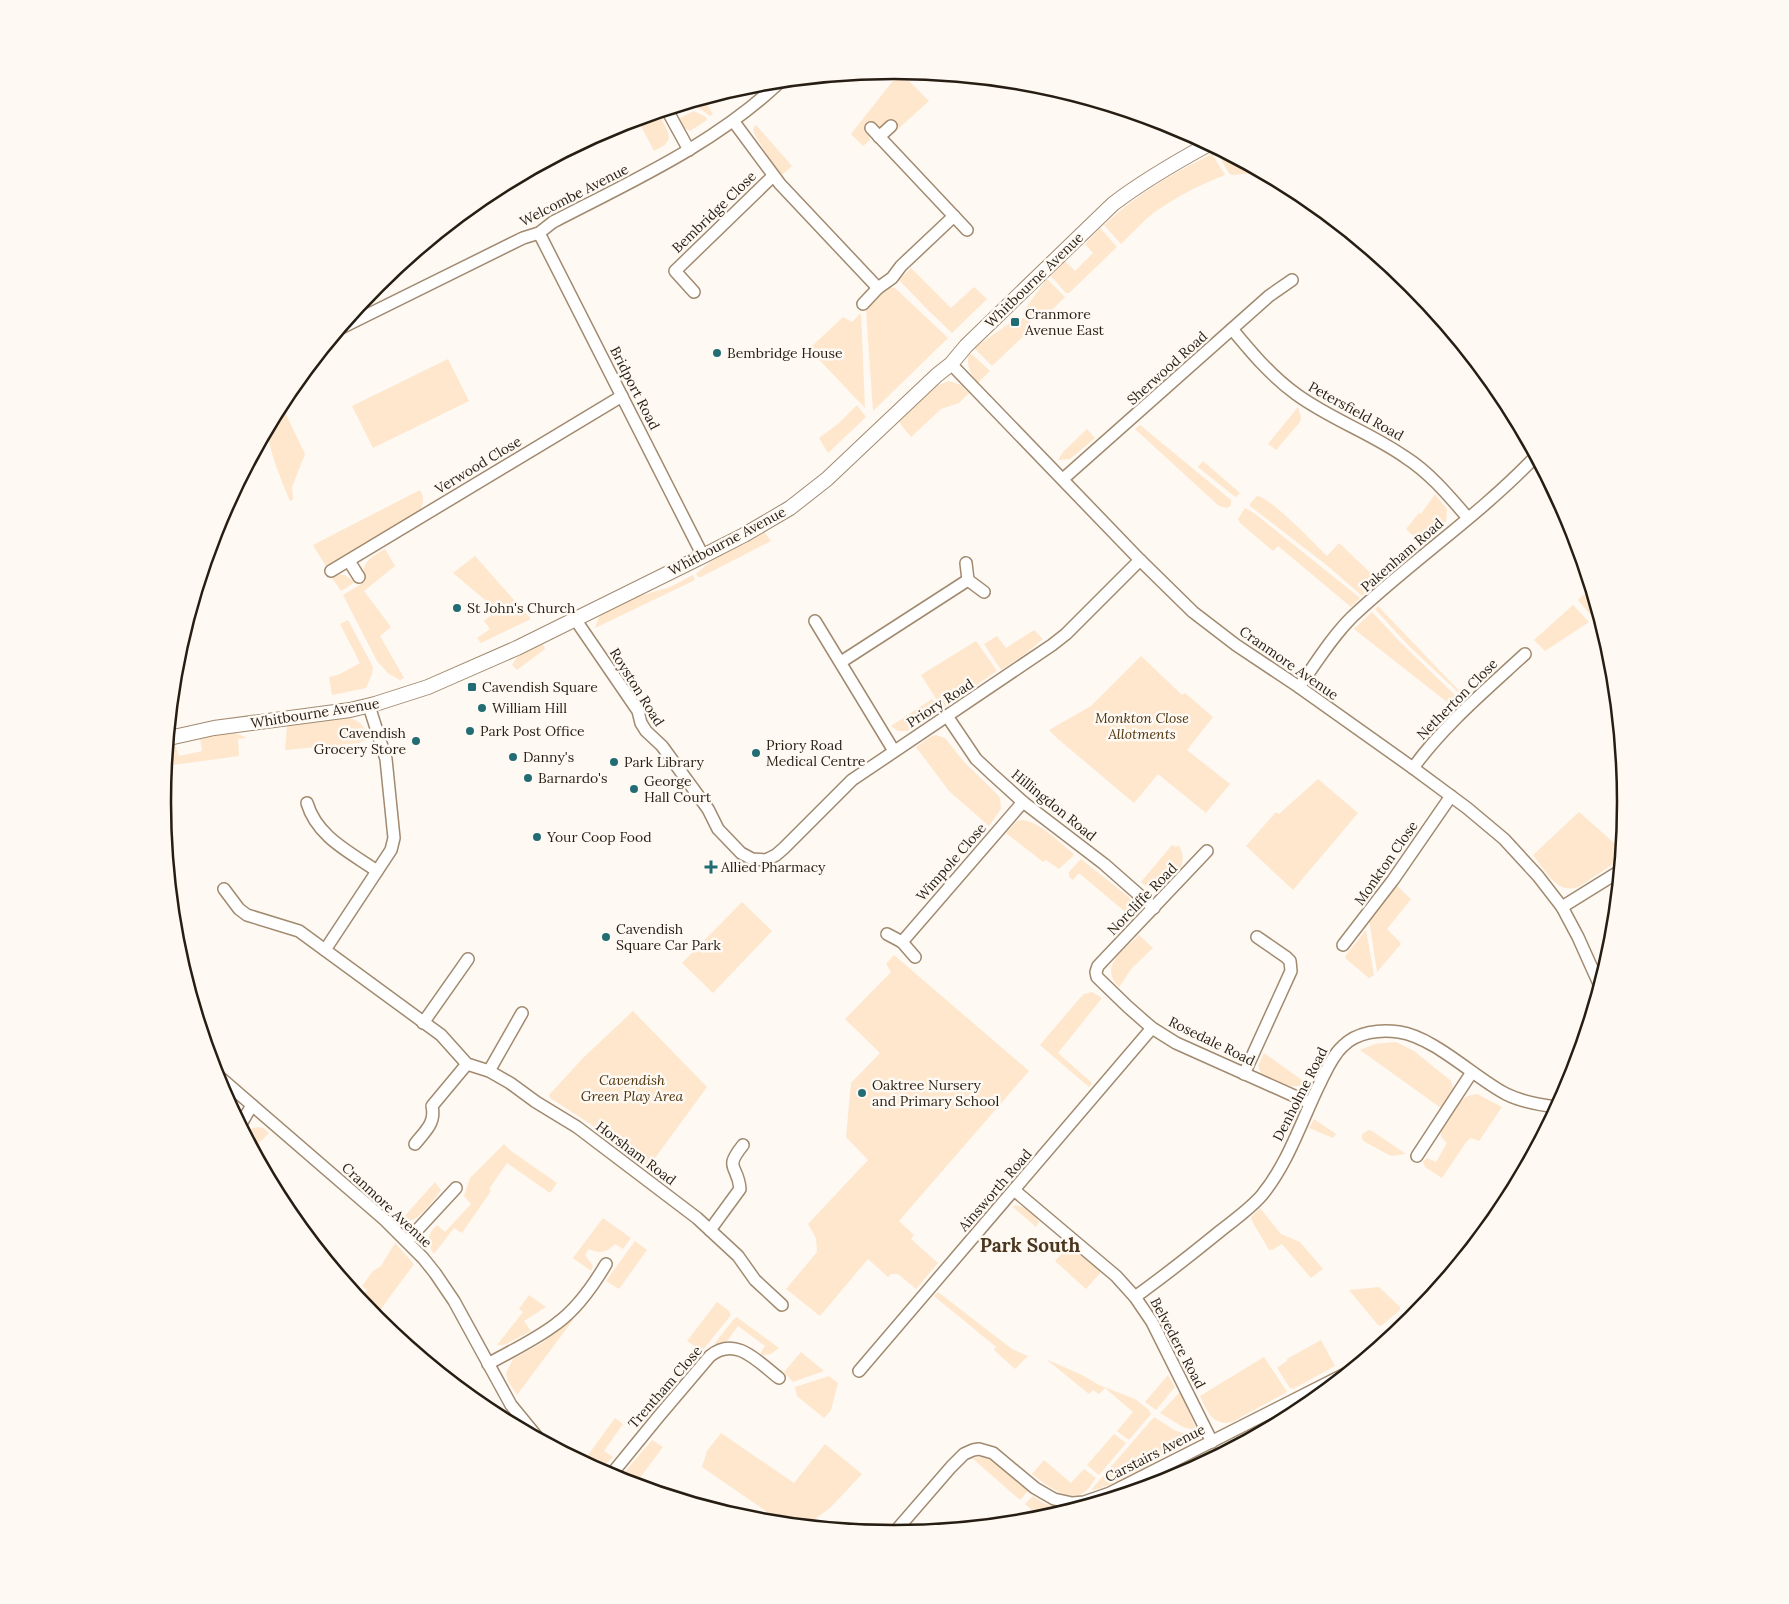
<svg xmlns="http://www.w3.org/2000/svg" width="1789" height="1604" font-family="Lora,serif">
<rect width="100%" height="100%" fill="#fef9f3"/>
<g fill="#fee7cd">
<path d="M900,72L929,101L888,138L890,135L887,123L880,127L866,128L870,140L863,146L851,134Z"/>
<path d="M704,99L713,114L710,116L691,102Z"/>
<path d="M694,111L706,117L707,120L690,131L681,126L679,120L680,118Z"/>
<path d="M658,112L668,132L669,139L665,145L654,151L638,120Z"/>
<path d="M756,125L792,166L782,175L769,159L754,133L753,129Z"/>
<path d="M1218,149L1268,176L1254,173L1232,175L1229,173L1217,152Z"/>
<path d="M1212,154L1225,175C1197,186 1169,200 1146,219C1138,227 1129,236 1121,244L1104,225C1139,193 1170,175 1212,154Z"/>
<path d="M1100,228L1117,247L1069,293H1066L1051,276L1065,261L1075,271L1093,253L1085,244Z"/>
<path d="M911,268L951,308L974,287L987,299L952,333L927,309L899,280Z"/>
<path d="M384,279L388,286L366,297Z"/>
<path d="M1046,280H1048L1065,297L1040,322L1036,321L1025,309Z"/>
<path d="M890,287L895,288L948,338L873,411L866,310Z"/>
<path d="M861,313L865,408L809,349L843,317L852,322Z"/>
<path d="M1025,316L1034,326L992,366L974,348L1010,323L1015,326Z"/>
<path d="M969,353L974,356L990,371L978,383C970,373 966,367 969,353Z"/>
<path d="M448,359L469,401L373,448L352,406Z"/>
<path d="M949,381L961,385L969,393L959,403L941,409L911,437L899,422L936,386Z"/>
<path d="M281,404L305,454L292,487L293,499L290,501C284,486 265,443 269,429C271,420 277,412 281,404Z"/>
<path d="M857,405L866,417L828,453L819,438L839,423Z"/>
<path d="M1298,407L1301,417L1300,422L1276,450L1268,444Z"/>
<path d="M1140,425L1231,500V505L1227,508L1219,506L1135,429Z"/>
<path d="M1087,429L1095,438L1070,459L1058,460L1063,452Z"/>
<path d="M1203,461L1240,493L1236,497L1234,496L1198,467Z"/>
<path d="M420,490C425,497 423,504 420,511L327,568L313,545Z"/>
<path d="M1435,494L1447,509L1446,522L1422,544L1406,529L1419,513L1421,514Z"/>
<path d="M1257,496C1270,497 1315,544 1327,556L1339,543L1379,581L1362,596L1329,567L1250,506V504Z"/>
<path d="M1245,508L1254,513L1360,598L1351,607L1278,546L1273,551L1240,523L1238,519Z"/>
<path d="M764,531L771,541L701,577H698L696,574L717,556Z"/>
<path d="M385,549L395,566L364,591L391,627L380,636L404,678L400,680L389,674L377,661L343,595L366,581C358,564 371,557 385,549Z"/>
<path d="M475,556L531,619L481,643L477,638L490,629L484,621L495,612L484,599L453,573Z"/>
<path d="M338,575H345L355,582L341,591L332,578Z"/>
<path d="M693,575L695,579L693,581L595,628L599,617L603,613L636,597L670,587Z"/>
<path d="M1591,588L1603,629L1578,600Z"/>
<path d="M1573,605L1589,622L1545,651L1534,640Z"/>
<path d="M1378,606L1463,695H1465H1461L1408,645L1375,609Z"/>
<path d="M1372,612L1400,642L1458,698L1459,701L1452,706L1354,629Z"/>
<path d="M348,620L373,667L372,674L366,688L332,695L329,677L338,675L360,663L340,624Z"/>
<path d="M1034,630L1043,639L1025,654L1001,670L984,644L997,636L1006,648Z"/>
<path d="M976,641L997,671L942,708L921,675Z"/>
<path d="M542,642L545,649L517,670L512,665L519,654Z"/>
<path d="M1141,656L1182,695L1185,693L1213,717L1187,750L1230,784L1206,813L1158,774L1134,803L1058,739L1049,730L1091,706Z"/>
<path d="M932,699L940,709L907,731H898L891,726Z"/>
<path d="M345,718C358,718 365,726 369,738L359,743L285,750L287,726Z"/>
<path d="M233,732L247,738L238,739L239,756L166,766L168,746L175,744L179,756L202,751L200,738Z"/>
<path d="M936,735L945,738L965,763L994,791L1000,798L1001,809L989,826L949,791L916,747L930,737Z"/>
<path d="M1318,779L1358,813L1293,890L1246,846L1276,812L1279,814Z"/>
<path d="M1579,812L1622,850L1621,859L1580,886C1558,897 1545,870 1533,855Z"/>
<path d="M1021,820C1038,820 1060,843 1074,854L1073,856L1059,869L1046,860L1043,862L1006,833L1017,821Z"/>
<path d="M1172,845L1176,847L1178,845C1193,863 1169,891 1151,888C1147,887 1144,885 1141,882Z"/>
<path d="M1081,859L1130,898L1133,907L1130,916L1079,873L1073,880L1069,877V872Z"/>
<path d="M1396,885L1411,899L1387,929L1399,941L1401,944L1377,972L1369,920Z"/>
<path d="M742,902L772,931L713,993L682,963Z"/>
<path d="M1366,930L1374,975L1369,978L1345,958L1346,955Z"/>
<path d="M1139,935L1153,948L1132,968L1119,987C1098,965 1124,951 1139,935Z"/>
<path d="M894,955L1029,1071L899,1221L914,1235L911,1239L938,1263L916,1289L898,1274H891L888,1277L868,1259L820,1316L786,1289L817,1252L816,1238L808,1224L868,1160L846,1137L851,1083L880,1053L845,1019L891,972L886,964Z"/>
<path d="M1092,992L1102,998L1058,1053L1092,1083L1089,1087L1040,1045L1080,998L1084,994Z"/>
<path d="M633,1011L707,1087L647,1169L589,1123L550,1098L549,1095L583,1058Z"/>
<path d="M1396,1042L1414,1051L1451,1081L1453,1088L1441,1108L1360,1050L1375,1044Z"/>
<path d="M1264,1053L1306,1083C1292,1092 1274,1080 1261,1073L1258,1066Z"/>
<path d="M1477,1094L1502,1107L1479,1141L1471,1138L1467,1141L1442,1178L1425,1167L1423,1162L1427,1158L1436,1162L1447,1143C1444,1140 1441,1138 1441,1133C1441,1124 1458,1102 1466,1097C1469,1095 1473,1095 1477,1094Z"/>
<path d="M1314,1119L1336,1134L1333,1138L1309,1128Z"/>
<path d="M258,1127L263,1128L269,1133L254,1148L245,1133L253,1128Z"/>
<path d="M1369,1130L1372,1131L1406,1154L1391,1156L1365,1142L1362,1139V1134Z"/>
<path d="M504,1144L511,1151L557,1183L550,1193L507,1163L489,1189L491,1191L462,1233L454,1228L434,1254C426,1243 427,1234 437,1225L445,1232L471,1204L464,1196L470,1178Z"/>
<path d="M435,1182L441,1190C433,1200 416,1228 402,1219Z"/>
<path d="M1015,1205C1026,1207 1033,1213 1039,1222L1036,1227L1013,1207Z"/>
<path d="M1260,1208L1281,1234L1300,1242L1323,1269L1311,1278L1282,1244L1272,1250H1269L1252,1221L1251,1217Z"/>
<path d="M603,1218L631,1238L623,1249L615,1244C607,1253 599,1254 589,1249L585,1255L593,1266L591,1271L573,1258Z"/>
<path d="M635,1241L647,1250L619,1289L606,1281Z"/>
<path d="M395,1243L414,1264L375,1317L361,1300L367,1290L362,1286L373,1271L381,1266Z"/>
<path d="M1072,1249L1101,1272L1086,1289L1055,1261L1063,1252Z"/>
<path d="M1379,1287L1400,1307V1310L1381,1326L1378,1325L1349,1290Z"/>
<path d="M938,1292L1012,1349L1028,1356L1015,1369L994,1350L996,1347L934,1296Z"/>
<path d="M529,1295L546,1307L524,1321L531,1331L504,1345H497L523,1312L519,1309Z"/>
<path d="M717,1302L729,1311L731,1315L702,1351L687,1341Z"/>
<path d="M737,1317L738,1318L779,1348L771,1354L761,1355V1352L765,1346L738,1326L727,1341L714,1344L734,1319Z"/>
<path d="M572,1318L573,1320L517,1395L508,1381L506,1373L513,1359L542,1343Z"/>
<path d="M1321,1340L1335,1366L1293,1389L1290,1388L1277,1368L1287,1361V1359Z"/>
<path d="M801,1352L824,1371L793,1382L784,1372Z"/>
<path d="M1264,1357L1287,1392L1232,1422C1212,1426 1207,1411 1200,1396Z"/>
<path d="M1046,1359L1082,1375L1099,1385L1135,1399L1149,1410L1151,1414L1129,1440L1117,1431L1133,1412L1105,1388L1099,1394L1093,1390L1089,1394Z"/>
<path d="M1168,1375L1175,1387L1156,1410L1145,1402Z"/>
<path d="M829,1376L838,1383L831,1410L824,1418L797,1396L795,1387Z"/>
<path d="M1180,1392L1197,1431L1183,1427L1160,1413Z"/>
<path d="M1300,1410L1301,1411L1269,1428L1268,1425L1276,1419Z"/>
<path d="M1154,1417L1174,1430L1191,1436L1190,1440L1185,1445C1165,1455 1111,1489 1091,1490Z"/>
<path d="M615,1418L623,1424L604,1451L613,1457C601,1470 598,1470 583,1462Z"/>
<path d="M721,1433L794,1483L825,1444L862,1474L830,1508L807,1525L783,1523L702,1467L707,1451Z"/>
<path d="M1114,1434L1126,1443L1099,1475L1087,1465Z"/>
<path d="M652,1440L663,1447L636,1483V1485L621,1480L623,1474Z"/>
<path d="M985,1457L996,1464L1028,1491L1020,1500L972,1458Z"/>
<path d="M1044,1460L1071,1483L1084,1469L1096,1478C1092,1483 1088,1491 1083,1493C1066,1502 1044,1483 1032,1474Z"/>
<path d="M1033,1496L1045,1504L1068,1510L1042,1519L1025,1504Z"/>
</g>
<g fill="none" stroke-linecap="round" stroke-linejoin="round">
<g stroke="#a18a6f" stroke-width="14">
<g id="minor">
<path d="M667,110L689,150"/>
<path d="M734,122L780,184L878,288L892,278L901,266L954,216"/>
<path d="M871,128L967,230"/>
<path d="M879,137L891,126"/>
<path d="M539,233L703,556"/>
<path d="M694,292L675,271L773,176"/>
<path d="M863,304L878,288"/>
<path d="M341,328L523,238L539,233L553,222C632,181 715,144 781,81"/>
<path d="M1232,329C1252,353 1271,376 1296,394C1330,419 1371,433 1405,457C1430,473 1449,496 1468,518"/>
<path d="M951,364L1140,560L1193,612L1236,645L1299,687L1413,768L1467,808L1504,839L1538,876L1562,907L1578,937L1600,986"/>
<path d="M1063,479L1269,296L1292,280"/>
<path d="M349,561L359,577"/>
<path d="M966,563L968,580L984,592"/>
<path d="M331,571L622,396"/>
<path d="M575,619L638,711L641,723L646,731L662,746L708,809L718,829L741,853L752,859L766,860L776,855L784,848L852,780L1052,645L1066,634L1140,560"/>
<path d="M815,621L894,751"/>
<path d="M841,662L968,580"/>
<path d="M1299,687C1316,663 1331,638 1352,617C1411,561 1480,515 1536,456"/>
<path d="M947,716L976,759L992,774L1023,802L1104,864L1154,908"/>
<path d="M1413,768C1444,725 1486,690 1525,654"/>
<path d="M307,803C317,837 350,852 377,871"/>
<path d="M1207,851L1098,966L1096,972L1097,977L1128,1007L1152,1028L1176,1043L1310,1103"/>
<path d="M224,889L239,909L247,915L299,931L441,1035L467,1064L489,1071L510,1083L536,1102L577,1127L697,1218L738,1256L755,1280L782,1305"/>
<path d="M1562,907L1620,871"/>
<path d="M887,934L902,942L915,957"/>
<path d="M902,942L1023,802"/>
<path d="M1343,945L1393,880L1451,796"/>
<path d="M325,950L391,850L394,838L386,759L369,706"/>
<path d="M423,1023L468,959"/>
<path d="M489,1071L522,1013"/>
<path d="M215,1073L385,1220L423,1258L435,1273L454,1301L511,1405L538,1438"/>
<path d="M1244,1074L1291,971L1290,961L1286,957L1257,937"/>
<path d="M241,1124L252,1105"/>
<path d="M415,1144C425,1131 436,1123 432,1106L467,1064"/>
<path d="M1417,1156L1472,1072"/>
<path d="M1014,1190L1116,1276L1135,1297L1152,1322L1212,1442"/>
<path d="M710,1230L740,1189C738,1164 723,1170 743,1145"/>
<path d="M407,1241L456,1188"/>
<path d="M1135,1297C1164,1276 1192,1254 1219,1232C1234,1220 1250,1209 1262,1195C1289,1162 1302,1119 1321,1081C1327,1069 1333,1055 1343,1046C1357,1032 1380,1029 1399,1032C1434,1037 1475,1078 1506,1094C1522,1102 1540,1105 1557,1107"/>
<path d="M488,1364C511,1351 535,1340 556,1324C577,1309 593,1286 606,1264"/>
<path d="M859,1371L1152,1028"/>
<path d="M610,1476L659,1416L710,1356C736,1335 758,1362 779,1378"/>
<path d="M893,1534L951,1467L964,1454L973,1450L979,1449L993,1453L1035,1488L1054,1499L1072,1503L1084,1502L1110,1493L1349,1372"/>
</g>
</g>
<g stroke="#a18a6f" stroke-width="16">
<path id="tertiary" d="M169,738L214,728L350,710L375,704L428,687L517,648L703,556L744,535L790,508L827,479L937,375L951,364L966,346L1113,204C1143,181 1176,162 1209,144"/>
</g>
<use href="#minor" stroke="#fff" stroke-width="11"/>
<use href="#tertiary" stroke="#fff" stroke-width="14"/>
</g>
<g fill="#226d74" stroke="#fef9f3" stroke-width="2">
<rect x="1010" y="317" width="10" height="10" rx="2.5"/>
<circle cx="717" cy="353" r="5"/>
<circle cx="457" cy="608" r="5"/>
<rect x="467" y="682" width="10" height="10" rx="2.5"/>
<circle cx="482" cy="708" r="5"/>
<circle cx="470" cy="731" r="5"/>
<circle cx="416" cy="741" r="5"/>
<circle cx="756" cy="753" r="5"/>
<circle cx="513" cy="757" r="5"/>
<circle cx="614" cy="762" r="5"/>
<circle cx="528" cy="778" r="5"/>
<circle cx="634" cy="789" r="5"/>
<circle cx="537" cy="837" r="5"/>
<path d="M708.5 859.5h5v5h5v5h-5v5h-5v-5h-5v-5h5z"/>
<circle cx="606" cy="937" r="5"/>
<circle cx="862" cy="1093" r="5"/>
</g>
<g text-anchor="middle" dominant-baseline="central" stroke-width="5" stroke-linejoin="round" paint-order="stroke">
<g font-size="14" fill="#271e13" stroke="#fef9f3">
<text transform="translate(574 195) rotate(-27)">Welcombe Avenue</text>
<text transform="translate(714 212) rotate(-44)">Bembridge Close</text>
<text transform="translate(1034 280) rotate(-44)">Whitbourne Avenue</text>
<text transform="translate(1167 368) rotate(-42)">Sherwood Road</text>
<text transform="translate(635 388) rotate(63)">Bridport Road</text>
<text transform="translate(1356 411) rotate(29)">Petersfield Road</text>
<text transform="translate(478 465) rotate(-31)">Verwood Close</text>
<text transform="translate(727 541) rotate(-28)">Whitbourne Avenue</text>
<text transform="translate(1402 555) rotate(-41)">Pakenham Road</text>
<text transform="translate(1289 663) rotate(35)">Cranmore Avenue</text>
<text transform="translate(637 687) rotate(58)">Royston Road</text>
<text transform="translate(1457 699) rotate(-45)">Netherton Close</text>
<text transform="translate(940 703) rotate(-33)">Priory Road</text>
<text transform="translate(315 713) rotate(-9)">Whitbourne Avenue</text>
<text transform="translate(1054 805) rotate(39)">Hillingdon Road</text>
<text transform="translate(951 862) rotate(-49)">Wimpole Close</text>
<text transform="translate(1386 863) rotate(-55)">Monkton Close</text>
<text transform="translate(1142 899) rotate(-46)">Norcliffe Road</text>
<text transform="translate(1212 1041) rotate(26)">Rosedale Road</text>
<text transform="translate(1300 1094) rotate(-63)">Denholme Road</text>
<text transform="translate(636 1153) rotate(37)">Horsham Road</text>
<text transform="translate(995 1190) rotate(-49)">Ainsworth Road</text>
<text transform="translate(387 1205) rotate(43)">Cranmore Avenue</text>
<text transform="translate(1178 1343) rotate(62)">Belvedere Road</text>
<text transform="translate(665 1387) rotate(-49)">Trentham Close</text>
<text transform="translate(1155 1453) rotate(-27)">Carstairs Avenue</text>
</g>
<g font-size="14" fill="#271e13" stroke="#fef9f3" text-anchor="start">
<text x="1025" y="314">Cranmore<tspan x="1025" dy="16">Avenue East</tspan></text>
<text x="727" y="353">Bembridge House</text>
<text x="467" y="608">St John's Church</text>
<text x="482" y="687">Cavendish Square</text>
<text x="492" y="708">William Hill</text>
<text x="480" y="731">Park Post Office</text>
<text x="406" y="733" text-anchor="end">Cavendish<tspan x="406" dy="16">Grocery Store</tspan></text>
<text x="766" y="745">Priory Road<tspan x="766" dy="16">Medical Centre</tspan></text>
<text x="523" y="757">Danny's</text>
<text x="624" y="762">Park Library</text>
<text x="538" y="778">Barnardo's</text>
<text x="644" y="781">George<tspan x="644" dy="16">Hall Court</tspan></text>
<text x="547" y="837">Your Coop Food</text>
<text x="721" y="867">Allied Pharmacy</text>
<text x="616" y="929">Cavendish<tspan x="616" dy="16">Square Car Park</tspan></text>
<text x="872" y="1085">Oaktree Nursery<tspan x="872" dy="16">and Primary School</tspan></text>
</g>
<g font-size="14" font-style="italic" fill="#4f340e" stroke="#fef9f3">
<text x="1142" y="718">Monkton Close<tspan x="1142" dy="16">Allotments</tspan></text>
<text x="632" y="1080">Cavendish<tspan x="632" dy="16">Green Play Area</tspan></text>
</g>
<g font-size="19" font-weight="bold" fill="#4b371f" stroke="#fef9f3">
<text x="1030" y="1245">Park South</text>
</g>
</g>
<path d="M0 0H1789V1604H0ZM171 802a723 723 0 1 1 1446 0a723 723 0 1 1-1446 0Z" fill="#fef9f3" fill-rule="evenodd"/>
<path fill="none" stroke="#271e13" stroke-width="2.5" d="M171 802a723 723 0 1 1 1446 0a723 723 0 1 1-1446 0Z"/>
</svg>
